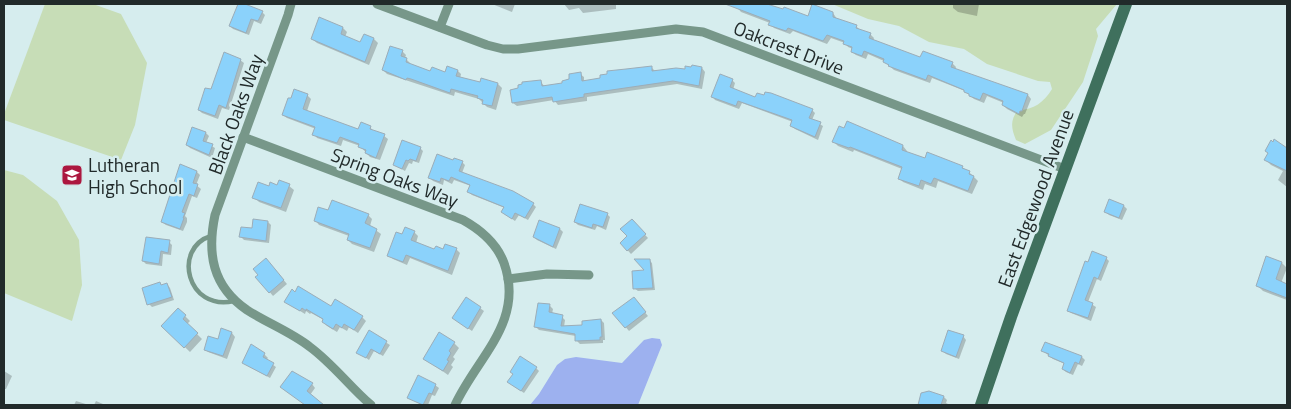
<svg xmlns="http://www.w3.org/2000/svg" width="1291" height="409" font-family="'Titillium Web',sans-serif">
<rect width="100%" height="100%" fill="#d6edee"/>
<g fill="#c7ddb7">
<path d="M45,4H93L121,14L147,63L135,125L121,160L4,120V114Z"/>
<path d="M832,4H1117L1096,29L1098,36L1083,82L1051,130L1025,144L1016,140C1011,128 1010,120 1018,110C1034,110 1044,102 1052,89L1050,82L1038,81L987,64L964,49L929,42L899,26L868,19Z"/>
<path d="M4,170L23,175L57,201L79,240L82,285L72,321L4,293Z"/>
</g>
<path fill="#9db1ef" d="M652,338L660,339L662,345L638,405H530L539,394L557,365L565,359L576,357L622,363L644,340Z"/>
<g fill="#0003">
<path d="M239,4L262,12L265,15L261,24L254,21L249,35L233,29L230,26Z"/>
<path d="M492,4H515L512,12Z"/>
<path d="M564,4H618H616V9L583,13L579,8L569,10Z"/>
<path d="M730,4H764L808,17L833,13L837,19L856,26L860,30L870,34L874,38L873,41L920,58L952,63L956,67L955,70L1028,95L1031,99L1025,114H1024L1022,117L1007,109L1003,105L1004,103L987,96L984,103L974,99L965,91L932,78L930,83L894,70L884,61L868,54L866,59L856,55L852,52L853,49L848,47L845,43L831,38L827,44L793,31L790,34L774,28L770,23L741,12L735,5Z"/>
<path d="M953,4H979L977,16L958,12L953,8Z"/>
<path d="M343,28L347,32L345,37L361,43L374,39L378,43L369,65L317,43L312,39Z"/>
<path d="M402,51L406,55L405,58L410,63V64L431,72L446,73L458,71L461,74L460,79L481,84L482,80L498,84L502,88L496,110L487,107L479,99L455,92L454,96L387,74L383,70Z"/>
<path d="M240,60L244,63L229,110L222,108L218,119L202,113L199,110L211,91Z"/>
<path d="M651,67L655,71L686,70L702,68L705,72L702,89L677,84L587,97V101L558,105L554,100L517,106L513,103L540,81L545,87L564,84L580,74L584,77V82Z"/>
<path d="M732,80L735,83L733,90L756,99L812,110L815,113L812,120L823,126L818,140L795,129L792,126L793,122L742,103L739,109L715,100L712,96Z"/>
<path d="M307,95L311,99L307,111L359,131L370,127L374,132L384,136L388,139L380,160L370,157L360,146L343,140L341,146L317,138L314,134L316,129L287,118L283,115Z"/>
<path d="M193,128L206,133L209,136L206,143L215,148L212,158L190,148L187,145Z"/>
<path d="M1275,141L1287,149V187L1278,180L1283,171L1271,165L1266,160Z"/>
<path d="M834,142L903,146L907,151L906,153L925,160L962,167L969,172L978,181L972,194L938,181L936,188L925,184L923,190L903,182L899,178L902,169L854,150L853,152L838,146Z"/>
<path d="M420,148L423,151L419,163L413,161L412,164L409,163L405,171L394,165Z"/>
<path d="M454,162H462L465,165L462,173L533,204L536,207L528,220L519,215L515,221L506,215L502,212L505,208L472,195L469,192L471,186L454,180L452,184L444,180L443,185L433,181L430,178Z"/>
<path d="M197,172L200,175L196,185L201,189L197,198L192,196L185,216L187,218V222L183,231L166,225L162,222Z"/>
<path d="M289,186L294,190L286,212L259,202L254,197L269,187Z"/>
<path d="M1124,206L1127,209L1122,220L1109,215L1106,212Z"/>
<path d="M329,212L368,215L372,219L370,226L381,234L374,252L352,244L348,240L349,236L319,225L315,220Z"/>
<path d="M607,214L610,217L606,230L597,226L595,230L578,225L575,222Z"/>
<path d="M632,221L648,238L631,254L621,243L629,236Z"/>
<path d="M268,222L271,225L269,243L244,240L241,237Z"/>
<path d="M560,229L563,232L556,249L537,240L534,237Z"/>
<path d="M414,232L418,236L416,243L435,251L456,249L460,253L452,275L410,258L407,265L393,259L389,255L402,236Z"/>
<path d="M169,242L172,245L171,255L163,254L162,266L146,264L143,261Z"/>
<path d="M1267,257L1282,263L1287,268L1281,283L1287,285V300L1263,291L1258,286Z"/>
<path d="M1106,258L1109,261L1101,281L1097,279L1088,302L1096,307L1091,321L1071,313L1068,310Z"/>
<path d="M649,260L652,263L655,290L638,291L634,288L647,271Z"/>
<path d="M269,263L287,284L273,296L257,277Z"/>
<path d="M167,284L170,288L174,300L152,307L149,304L162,286Z"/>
<path d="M295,294L362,317L366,321L358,333L349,327L347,331L340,327L337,332L327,326L323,321L324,320L311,313L310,314L306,311L305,314L290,305L286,301Z"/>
<path d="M466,298L484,311L472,331L453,318Z"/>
<path d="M636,302L648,316L629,331L614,313Z"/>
<path d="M550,306L553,309L552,314L562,317L565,320L564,327L583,326L601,320L604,323L605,340H603V343L580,344L577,341L576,336L539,330L536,327Z"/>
<path d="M178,309L190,321L187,324L202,339L190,352L163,326Z"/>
<path d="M222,330L232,333L235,337L227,359L208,352L205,349L218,341Z"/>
<path d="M369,332L390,345L383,356L374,351L369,360L358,352Z"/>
<path d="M963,336L966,340L959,359L946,354L943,351Z"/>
<path d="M454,343L459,348L453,357L455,359L451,365L453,367L448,375L424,358Z"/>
<path d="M1046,343L1082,357L1085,360L1082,366L1078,364L1073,375L1066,372L1063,369L1065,364L1053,359L1043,351Z"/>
<path d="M252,346L264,354L268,358L266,360L276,367L270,378L243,363Z"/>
<path d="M536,368L539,371L524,393L512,385L514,374Z"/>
<path d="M4,371L12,376L6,389H4Z"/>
<path d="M312,384L315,388L310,395L322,405H306L286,390Z"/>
<path d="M435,385L439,388L435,396L432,395L428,405H422L409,398Z"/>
<path d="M929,392L944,397L947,400L946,403L950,405H921L920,404Z"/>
<path d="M76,401L89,405H74Z"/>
<path d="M96,401L103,404L105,405H94Z"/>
</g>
<g fill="#8bd2fb" stroke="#9cadb8">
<path d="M238,4H245L263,11L258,21L251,19L246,33L229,26Z"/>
<path d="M725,4H767L783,9L784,7L808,16L812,4L833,12V17L857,25L856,28L871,33L869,38L920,57L923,51L953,62L951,67L1028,94L1022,111H1020L1019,114L1002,105L1003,101L983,93L980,100L969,96V94L964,92V90L928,75L926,80L888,66L889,65L883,62L884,59L864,51L862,56L851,52L852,47L843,44L844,41L827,35L823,41L788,28L786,31L768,25L770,21Z"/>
<path d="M319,17L343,27L341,34L360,42L364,34L374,38L365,62L311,39Z"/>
<path d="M390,46L403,50L401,56L407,58L406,62L430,71L432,67L445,72L447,66L458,70L456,76L480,82L481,78L498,83L492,106L482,104L483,100L477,98L478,96L451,89L450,93L411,79L407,78L406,80L382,70Z"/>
<path d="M224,52L241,59L226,108L219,105L215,116L198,110L205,88L211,89Z"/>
<path d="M692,65L702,67L699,86L673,81L584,94V97L553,102L552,97L512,103L510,90L518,88V85L522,84V82L541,80L542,86L562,83V81L569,79V74L581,72L582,81L600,78V75L607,74V71L626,69L652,66V71L676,68L685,69V66L691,67Z"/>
<path d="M720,74L733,79L730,87L755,97L757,93L764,95L765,92L771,93L813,109L809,118L821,122L815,137L790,126L792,120L738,101L736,106L711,97Z"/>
<path d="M294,89L308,94L303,109L358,129L361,122L371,126L370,129L385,134L376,158L365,153L366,150L358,147L359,144L340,137L337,143L312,135L315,127L282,115L288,98H291Z"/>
<path d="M847,121L903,145L902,150L925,158L927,152L963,166L962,168L970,171L969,174L974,176L968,191L934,178L931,184L921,180L919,186L898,179L902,167L850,147L849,148L832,142L839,126L844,128Z"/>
<path d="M192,127L206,132L203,141L213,144L209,155L186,145Z"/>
<path d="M1274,139L1287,148V171L1264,160L1268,153L1265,151L1271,140L1273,142Z"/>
<path d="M402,140L421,147L416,161L410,159L408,161L406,160L402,169L393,165Z"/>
<path d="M437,154L453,160L454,158L463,161L459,171L513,191L534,203L525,218L515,213L512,219L501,212L504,207L467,192L470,185L451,177L449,181L441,178L440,182L428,178Z"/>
<path d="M180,164L197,171L193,183L198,184L194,196L189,194L182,212L185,213L183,218H184L180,229L161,222Z"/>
<path d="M279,180L290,184L281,208L252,198L258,182L269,186L270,182L277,185Z"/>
<path d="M1109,199L1124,205L1119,218L1104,212Z"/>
<path d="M332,200L369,214L365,223L377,229L370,248L347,240L349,234L314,221L318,207L328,210Z"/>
<path d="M580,204L608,213L603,227L593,224L592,228L574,222Z"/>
<path d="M253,219L268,221L266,241L239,237L241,227L252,228Z"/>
<path d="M632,219L646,234L627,251L620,243L627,236L620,229Z"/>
<path d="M539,220L560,228L553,247L533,237Z"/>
<path d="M405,227L415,231L411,240L434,249L436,246L443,249L445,244L457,248L448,271L406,255L403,262L387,256L396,232L402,234Z"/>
<path d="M146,237L170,240L168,253L161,251L159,264L142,261Z"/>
<path d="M1092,251L1107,257L1098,279L1094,277L1085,300L1093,303L1088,318L1067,311L1085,261L1088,262Z"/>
<path d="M1266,256L1282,262L1276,279L1287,284V298L1256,286Z"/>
<path d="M266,258L284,280L269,293L255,277L258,275L253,269Z"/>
<path d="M634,259H650L653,288L633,289L632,271L644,270Z"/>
<path d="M160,282L161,285L167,283L172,297L147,305L142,288Z"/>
<path d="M298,286L331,306L335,299L363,316L354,330L344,324L342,328L336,324L333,329L322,322L323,319L306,309V311L302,308L300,311L284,302L292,289L295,292Z"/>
<path d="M466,297L481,307L468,329L452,318Z"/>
<path d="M634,297L646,312L625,328L612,313Z"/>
<path d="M538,303L550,304L549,312L563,315L561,326L582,325V321L601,319L602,337H600V340L575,341V334L534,327Z"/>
<path d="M178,308L186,315L183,319L198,333L184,348L161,326Z"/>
<path d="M221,328L232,332L223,356L204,350L208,336L218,339Z"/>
<path d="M369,330L387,341L380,354L371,349L366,358L356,353Z"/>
<path d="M948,330L964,335L956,357L941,351Z"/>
<path d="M439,332L455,342L449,351L451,353L447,360L449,361L443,371L423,359Z"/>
<path d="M1045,342L1082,356L1079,364L1075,362L1070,373L1062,369L1064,363L1048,356L1049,354L1041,351Z"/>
<path d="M251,344L265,353L263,357L274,363L267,376L242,363Z"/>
<path d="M520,356L537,367L521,391L507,382L513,374L510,372Z"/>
<path d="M292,371L313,383L307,391L324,405H305L280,387Z"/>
<path d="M418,375L436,384L432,394L429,393L423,405L407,398Z"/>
<path d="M929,391L944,396L941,405H918L921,393Z"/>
</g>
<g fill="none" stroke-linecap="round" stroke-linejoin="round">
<path stroke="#779789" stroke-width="4.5" d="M211,236C172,248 187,312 234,301"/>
<g stroke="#779789" stroke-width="9">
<path d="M291,4L288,15L215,215C207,253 212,286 247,310C267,323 291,332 310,347C333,364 350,387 371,405"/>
<path d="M377,4L487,45L503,49H518L676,29L703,32L1065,169"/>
<path d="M440,27L449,4"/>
<path d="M243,137L463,220C481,230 497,244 504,263C525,322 477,357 455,405"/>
<path d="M508,279L547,274L589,275"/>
</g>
<path stroke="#3f705d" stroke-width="12" d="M981,405L1011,317L1126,4"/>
</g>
<defs>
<g id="school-square" transform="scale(1.125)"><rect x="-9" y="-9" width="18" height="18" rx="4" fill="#ac173f" stroke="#d6edee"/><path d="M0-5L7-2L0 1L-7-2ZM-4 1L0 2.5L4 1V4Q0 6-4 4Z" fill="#fff"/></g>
</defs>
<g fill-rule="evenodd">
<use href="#school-square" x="72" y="175"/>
</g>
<g text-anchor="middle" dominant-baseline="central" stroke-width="5" stroke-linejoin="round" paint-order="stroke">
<g font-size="19" fill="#212a2a" stroke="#d6edee">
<text transform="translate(789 47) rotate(21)">Oakcrest Drive</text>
<text transform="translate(235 114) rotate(-70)">Black Oaks Way</text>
<text transform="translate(395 177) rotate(21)">Spring Oaks Way</text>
<text transform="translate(1035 198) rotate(-70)">East Edgewood Avenue</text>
</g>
<g font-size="19" fill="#212a2a" stroke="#d6edee" text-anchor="start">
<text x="88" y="164">Lutheran<tspan x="88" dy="22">High School</tspan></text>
</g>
</g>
<rect width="1291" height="409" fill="none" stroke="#212a2a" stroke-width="10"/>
</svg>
